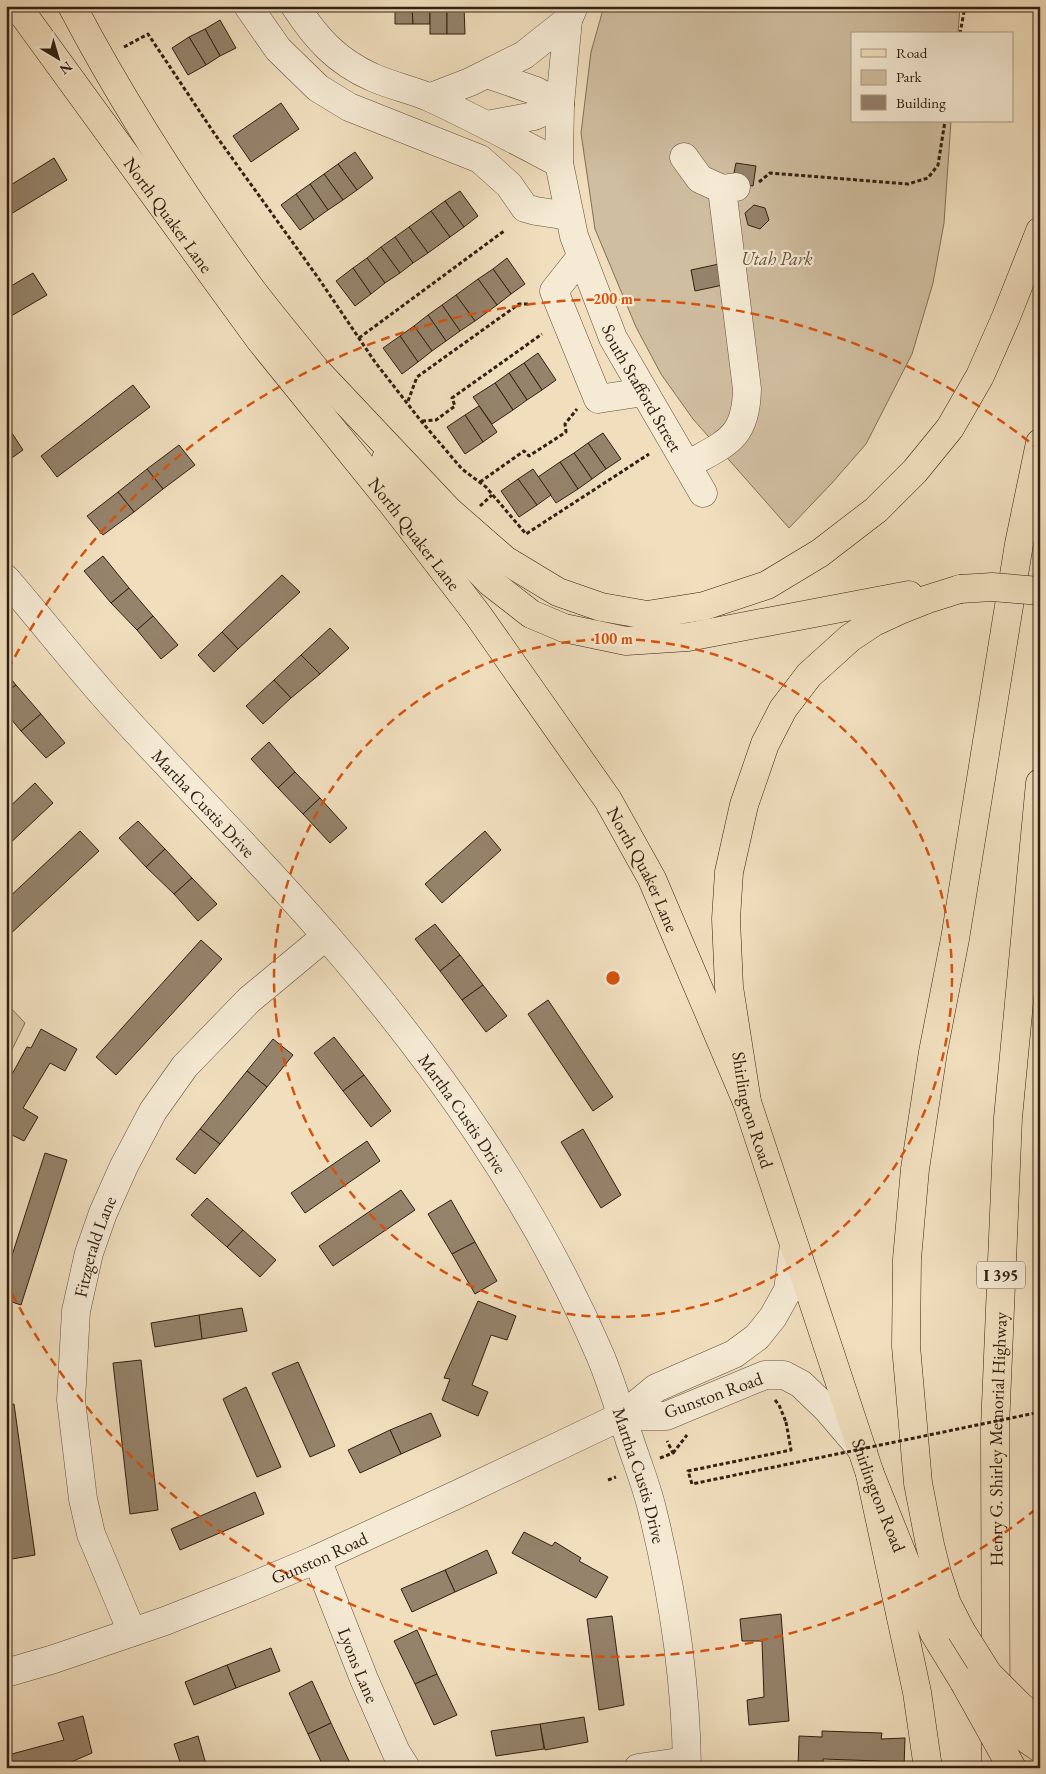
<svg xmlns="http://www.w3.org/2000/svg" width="1046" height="1774" font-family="'EB Garamond',serif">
<rect width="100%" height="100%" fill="#f0debd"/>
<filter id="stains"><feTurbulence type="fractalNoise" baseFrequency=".004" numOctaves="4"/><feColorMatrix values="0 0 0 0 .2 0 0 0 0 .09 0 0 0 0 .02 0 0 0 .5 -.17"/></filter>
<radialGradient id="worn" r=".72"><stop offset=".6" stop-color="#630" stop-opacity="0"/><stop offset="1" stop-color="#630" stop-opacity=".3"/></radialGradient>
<g fill="#d0bea0" stroke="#816f59">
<path d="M604,6H960L958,34H852V121H951L944,223L933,283L912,354L866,444L832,483L789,528L693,419L661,374L636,327L595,229L581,133L591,52Z"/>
<path d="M6,1003L25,1023L6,1062Z"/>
</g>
<g fill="#95836b" stroke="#322012">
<path d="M395,6H412L413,24H395Z"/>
<path d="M412,6H430V24H413Z"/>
<rect x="430" y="6" width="17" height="28"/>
<path d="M447,6H464L465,34H447Z"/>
<path d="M220,20L236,48L220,56L205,29Z"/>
<path d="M205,29L220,56L206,65L189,37Z"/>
<path d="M189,37L206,65L188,75L172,48Z"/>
<path d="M281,103L299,129L251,162L233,136Z"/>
<path d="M355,152L373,178L357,190L338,164Z"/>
<path d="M54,158L67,180L6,217V188Z"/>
<path d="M736,163L756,166L753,186L732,183Z"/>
<path d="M338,164L357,190L343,200L324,174Z"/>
<path d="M324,174L343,200L328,210L310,184Z"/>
<path d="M310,184L328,210L314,220L296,194Z"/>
<path d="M460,191L478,216L464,227L445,201Z"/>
<path d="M296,194L314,220L300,230L281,205Z"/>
<path d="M445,201L464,227L450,237L431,211Z"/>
<path d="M754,205L765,208L769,220L760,229L748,225L745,213Z"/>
<path d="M431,211L450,237L428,253L409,227Z"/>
<path d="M409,227L428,253L413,263L395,237Z"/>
<path d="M395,237L413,263L400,273L381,247Z"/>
<path d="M381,247L400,273L385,283L367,258Z"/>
<path d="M367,258L385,283L371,294L353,268Z"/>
<path d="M507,258L525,284L511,294L493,269Z"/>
<path d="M719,264L723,285L695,291L691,270Z"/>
<path d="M353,268L371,294L355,306L336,281Z"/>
<path d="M493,269L511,294L497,305L478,279Z"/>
<path d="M33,273L47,295L6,319V289Z"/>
<path d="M478,279L497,305L475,321L456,295Z"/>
<path d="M456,295L475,321L460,331L442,305Z"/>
<path d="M442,305L460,331L446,341L428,315Z"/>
<path d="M428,315L446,341L432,351L414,326Z"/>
<path d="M414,326L432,351L418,362L400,336Z"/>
<path d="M400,336L418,362L402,374L383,348Z"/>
<path d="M538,353L556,380L542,390L524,363Z"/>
<path d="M524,363L542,390L527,400L509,373Z"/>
<path d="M509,373L527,400L513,410L495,383Z"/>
<path d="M495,383L513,410L492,424L473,397Z"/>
<path d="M133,385L150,407L57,477L41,456Z"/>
<path d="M479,406L497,432L483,442L465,415Z"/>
<path d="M465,415L483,442L465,454L447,427Z"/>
<path d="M6,424L23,450L6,462Z"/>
<path d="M603,433L621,459L606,469L588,443Z"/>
<path d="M588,443L606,469L592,479L574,453Z"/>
<path d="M179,445L195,465L163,489L147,469Z"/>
<path d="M574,453L592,479L578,489L560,462Z"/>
<path d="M560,462L578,489L556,503L538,477Z"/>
<path d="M147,469L163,489L134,512L118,492Z"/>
<path d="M533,469L551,495L537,505L518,479Z"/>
<path d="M518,479L537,505L519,517L501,491Z"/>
<path d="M118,492L134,512L103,535L87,516Z"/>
<path d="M103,556L129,588L111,603L84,571Z"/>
<path d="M282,575L300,592L238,649L222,632Z"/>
<path d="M129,588L153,616L137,630L111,603Z"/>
<path d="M153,616L178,645L161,659L137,630Z"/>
<path d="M330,628L349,648L320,674L301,655Z"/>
<path d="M222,632L238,649L214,672L198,655Z"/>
<path d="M301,655L320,674L291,698L274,680Z"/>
<path d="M6,673L16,685L6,693Z"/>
<path d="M274,680L291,698L263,724L246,706Z"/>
<path d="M16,685L41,714L21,731L6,713V693Z"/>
<path d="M41,714L65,743L46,758L21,731Z"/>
<path d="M269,742L295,772L278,788L251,759Z"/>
<path d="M295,772L320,798L303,814L278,788Z"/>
<path d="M35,783L53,803L6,847V810Z"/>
<path d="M320,798L347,828L330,843L303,814Z"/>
<path d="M138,821L165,849L146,867L119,838Z"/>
<path d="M80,831L99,851L6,938V900Z"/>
<path d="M485,831L501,850L442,903L425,884Z"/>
<path d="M165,849L192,878L174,894L146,867Z"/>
<path d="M192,878L217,904L198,921L174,894Z"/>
<path d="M435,924L460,955L440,971L415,939Z"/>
<path d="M201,940L222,959L116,1075L96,1057Z"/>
<path d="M460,955L483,985L462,1000L440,971Z"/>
<path d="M483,985L507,1016L486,1032L462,1000Z"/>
<path d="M548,1000L613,1097L593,1111L528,1014Z"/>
<path d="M41,1029L77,1049L65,1071L50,1063L23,1108L38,1117L24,1141L6,1132V1085L27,1047L31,1048Z"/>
<path d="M334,1037L364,1075L343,1091L314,1053Z"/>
<path d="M273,1039L293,1055L267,1087L247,1071Z"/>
<path d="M247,1071L267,1087L220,1144L200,1129Z"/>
<path d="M364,1075L391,1111L371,1127L343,1091Z"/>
<path d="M200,1129L220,1144L195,1174L176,1159Z"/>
<path d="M583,1129L621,1195L601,1208L561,1142Z"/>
<path d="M367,1141L380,1161L305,1213L291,1193Z"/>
<path d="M45,1153L67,1160L21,1305L6,1300V1274Z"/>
<path d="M401,1190L415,1210L333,1266L319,1246Z"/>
<path d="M207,1198L243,1230L227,1247L191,1215Z"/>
<path d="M451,1200L475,1242L452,1254L428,1214Z"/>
<path d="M243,1230L276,1260L260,1277L227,1247Z"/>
<path d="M475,1242L497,1281L475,1294L452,1254Z"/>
<path d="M478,1301L516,1316L507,1340L491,1335L472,1385L488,1392L478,1416L442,1400L450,1379L444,1378Z"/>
<path d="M242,1308L247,1331L202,1339L199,1315Z"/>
<path d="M199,1315L202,1339L155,1347L151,1323Z"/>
<path d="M141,1360L158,1510L130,1514L113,1363Z"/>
<path d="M298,1362L335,1446L310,1457L272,1373Z"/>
<path d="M246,1387L281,1467L257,1477L223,1399Z"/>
<path d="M14,1404L35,1555L12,1559L6,1523V1405Z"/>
<path d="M431,1413L441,1436L401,1454L390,1430Z"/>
<path d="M390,1430L401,1454L360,1473L348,1450Z"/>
<path d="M255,1492L264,1514L180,1550L171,1529Z"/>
<path d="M524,1532L552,1546L555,1542L581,1558L579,1561L608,1577L596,1598L512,1553Z"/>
<path d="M487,1550L497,1573L455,1592L445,1570Z"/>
<path d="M445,1570L455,1592L412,1612L401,1589Z"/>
<path d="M781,1614L789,1721L749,1725L747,1700L764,1697L762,1641H742L740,1619Z"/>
<path d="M612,1616L624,1705L599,1710L587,1619Z"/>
<path d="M417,1630L437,1674L415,1684L394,1641Z"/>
<path d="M271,1648L280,1671L236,1688L227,1665Z"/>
<path d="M227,1665L236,1688L194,1705L185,1682Z"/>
<path d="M437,1674L457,1715L434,1725L415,1684Z"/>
<path d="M312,1681L331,1723L308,1734L289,1693Z"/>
<path d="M83,1716L92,1753L71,1762V1767L69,1768H6V1750L8,1755L64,1740L58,1723Z"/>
<path d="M584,1717L588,1742L545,1750L540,1724Z"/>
<path d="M331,1723L350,1763L339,1768H324L308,1734Z"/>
<path d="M540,1724L544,1749L496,1756L491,1731Z"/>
<path d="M822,1731L882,1733L881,1739L905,1738L904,1768H879V1761L823,1759V1768H798L799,1736L822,1737Z"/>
<path d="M198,1736L207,1768H182L174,1744Z"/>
</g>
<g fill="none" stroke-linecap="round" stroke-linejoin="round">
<g stroke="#62503d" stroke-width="29">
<g id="minor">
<path d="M248,6L278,49L318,88L349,107L480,159L509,185L525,208L536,211L569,216"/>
<path d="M295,6C316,38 336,61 372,77C391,86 414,90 433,99C476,119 517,141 559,163"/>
<path id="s1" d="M574,6L568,20L560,104L559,163L574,236L613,338L703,493"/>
<path d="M487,74L536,91L560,104"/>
<path d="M431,97L470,82L524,55L568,20"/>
<path d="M487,125L534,116L560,104"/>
<path d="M684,157L700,179L722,189"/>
<path d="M581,257L554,291L598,399L644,392"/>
<path d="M687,465C726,443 746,439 747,389L722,189L736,187"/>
<path id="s2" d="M6,579C43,622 78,667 116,709C185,785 259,858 327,937C436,1063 534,1201 600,1355C611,1381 619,1409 628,1435C636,1460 646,1484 652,1509C673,1594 686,1681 687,1768"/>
<path d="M622,1416H666L765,1375H784L801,1384L827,1409L863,1451"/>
<path id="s3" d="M317,1559L364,1679L396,1752L406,1768"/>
<path id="s4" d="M132,1632L91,1534L83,1499L71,1400L76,1311L89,1253L103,1213L124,1166L153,1111L185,1066L249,1000L326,936"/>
<path id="s5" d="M6,1673L54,1659L165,1621L241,1591L317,1559L456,1495L622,1416L656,1388L734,1354L757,1337L773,1317L788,1290L794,1245"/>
<path d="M638,1768L686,1761"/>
</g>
</g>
<g stroke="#322012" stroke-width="29">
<g id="major">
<path id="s6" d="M17,6L260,340L391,502L478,615L608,800L652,879L747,1102"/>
<path d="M72,6C123,103 183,196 248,285C274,320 303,353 330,388"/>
<path d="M386,459L450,540L490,582L531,614L564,628L626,641L688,637L909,595"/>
<path id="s7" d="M960,589L928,599L900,610L874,622L850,638L809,675L783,709L765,744L744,805L729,872L726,919L729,987L747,1102L870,1474L934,1633L964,1682"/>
</g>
</g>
<g stroke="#322012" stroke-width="29">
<g id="highway">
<path d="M315,369L449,511L505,560L558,592L601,607L647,615L704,606L767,585L820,553L876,510L915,471L950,428L980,376L1006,317L1040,231"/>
<path d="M870,1474L917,1692L928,1768"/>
<path d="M961,1631L947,1604L937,1573L930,1545L918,1483L906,1346L907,1259L915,1169L933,1052L955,939L1019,544L1040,443"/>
<path id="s8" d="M996,1768L995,1428L1008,1118L1040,783"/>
</g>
</g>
<g stroke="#322012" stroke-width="3" stroke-dasharray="4 2.5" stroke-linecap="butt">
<path d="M960,34L965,6"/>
<path d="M124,47L148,34L214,133L319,279L375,362L421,421L462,469L486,487L526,534L649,454"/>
<path d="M759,182L770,173L908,184L928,178L938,165L945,121"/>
<path d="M359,338L504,231"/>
<path d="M408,401L417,377L519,304H528"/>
<path d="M422,421L436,420L455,406L452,398L542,334"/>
<path d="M480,482L524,451L529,456L566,432L565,424L577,409"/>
<path d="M480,506L492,495"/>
<path d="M775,1400L779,1405L786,1422"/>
<path d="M673,1453L687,1435"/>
<path d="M660,1458L673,1453L667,1441"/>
<path d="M608,1480L616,1477"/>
</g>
<use href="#minor" stroke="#f5ead4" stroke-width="28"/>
<use href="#major" stroke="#f0debd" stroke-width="28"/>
<use href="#highway" stroke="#f0debd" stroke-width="28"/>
<g stroke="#322012" stroke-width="29" stroke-linecap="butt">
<g id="major-bridge">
<path d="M960,589L992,587L1040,591"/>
<path d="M972,1690L1010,1728L1040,1748"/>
</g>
</g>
<g stroke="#322012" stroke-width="29" stroke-linecap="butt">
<g id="highway-bridge">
<path d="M961,1631L988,1674L1020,1706L1040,1722"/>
<path d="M964,1682L1012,1768"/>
</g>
</g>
<path stroke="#322012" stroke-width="3" stroke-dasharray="4 2.5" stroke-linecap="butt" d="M786,1422L791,1450L688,1471L692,1484L1040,1412"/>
<use href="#major-bridge" stroke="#f0debd" stroke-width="28"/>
<use href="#highway-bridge" stroke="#f0debd" stroke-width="28"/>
</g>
<g fill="none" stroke="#d6530d" stroke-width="2.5" stroke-dasharray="9 6">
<circle cx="613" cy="978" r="339"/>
<path d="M1036 1509A679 679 0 0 1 8 1286M8 670A679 679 0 0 1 1036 447"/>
</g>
<g text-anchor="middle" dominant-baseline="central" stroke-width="4.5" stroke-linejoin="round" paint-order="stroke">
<rect fill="#f5ead4" stroke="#6c5d4c" stroke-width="1" x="977" y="1261.5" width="48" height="27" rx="4"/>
<g font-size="16" font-weight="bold" fill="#322012">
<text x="1001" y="1275">I 395</text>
</g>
<g font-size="18" fill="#322012" stroke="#f5ead4">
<text stroke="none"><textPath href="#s6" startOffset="258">North Quaker Lane</textPath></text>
<text stroke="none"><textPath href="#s1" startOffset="400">South Stafford Street</textPath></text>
<text stroke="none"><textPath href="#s6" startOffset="661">North Quaker Lane</textPath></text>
<text stroke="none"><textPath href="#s2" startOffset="299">Martha Custis Drive</textPath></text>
<text stroke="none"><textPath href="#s6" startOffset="1068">North Quaker Lane</textPath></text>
<text stroke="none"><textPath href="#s7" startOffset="632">Shirlington Road</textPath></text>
<text stroke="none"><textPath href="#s2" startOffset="704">Martha Custis Drive</textPath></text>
<text stroke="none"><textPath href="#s4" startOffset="398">Fitzgerald Lane</textPath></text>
<text transform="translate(713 1395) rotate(-20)">Gunston Road</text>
<text stroke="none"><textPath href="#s8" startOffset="329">Henry G. Shirley Memorial Highway</textPath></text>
<text stroke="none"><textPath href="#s2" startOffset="1109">Martha Custis Drive</textPath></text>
<text stroke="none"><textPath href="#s7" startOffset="1038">Shirlington Road</textPath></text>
<text stroke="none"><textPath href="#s5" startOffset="334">Gunston Road</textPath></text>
<text stroke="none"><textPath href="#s3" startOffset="114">Lyons Lane</textPath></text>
</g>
<g font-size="18" font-style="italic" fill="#614f3d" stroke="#f5ead4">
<text x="777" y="258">Utah Park</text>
</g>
</g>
<circle cx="613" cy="978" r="8" fill="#d6530d" stroke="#f5ead4" stroke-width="2.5"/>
<g font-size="15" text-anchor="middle" font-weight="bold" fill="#d6530d" stroke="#f5ead4" stroke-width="4.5" stroke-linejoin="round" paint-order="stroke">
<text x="613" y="304">200 m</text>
<text x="613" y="644">100 m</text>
</g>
<rect width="1046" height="1774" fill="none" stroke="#f0debd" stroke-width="25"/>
<rect x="8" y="8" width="1031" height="1759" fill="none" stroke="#322012" stroke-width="2.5"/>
<rect x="12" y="12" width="1021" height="1749" fill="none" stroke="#322012"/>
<rect x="851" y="32" width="162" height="90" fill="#f5ead4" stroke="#a79986"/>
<rect x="861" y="49" width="25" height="8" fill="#f0debd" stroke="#a79986"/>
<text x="896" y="58" font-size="15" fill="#322012">Road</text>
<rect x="861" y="70" width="25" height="15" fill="#d0bea0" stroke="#a79986"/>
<text x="896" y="82" font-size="15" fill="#322012">Park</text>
<rect x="861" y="95" width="25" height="15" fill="#95836b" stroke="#a79986"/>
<text x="896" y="108" font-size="15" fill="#322012">Building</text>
<g transform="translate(58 58) rotate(142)" stroke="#f5ead4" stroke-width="4" paint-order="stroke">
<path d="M0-4L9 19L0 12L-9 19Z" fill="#322012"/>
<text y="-8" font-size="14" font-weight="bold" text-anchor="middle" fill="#322012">N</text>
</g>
<rect width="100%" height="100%" filter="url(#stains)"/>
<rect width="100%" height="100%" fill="url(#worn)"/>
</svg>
